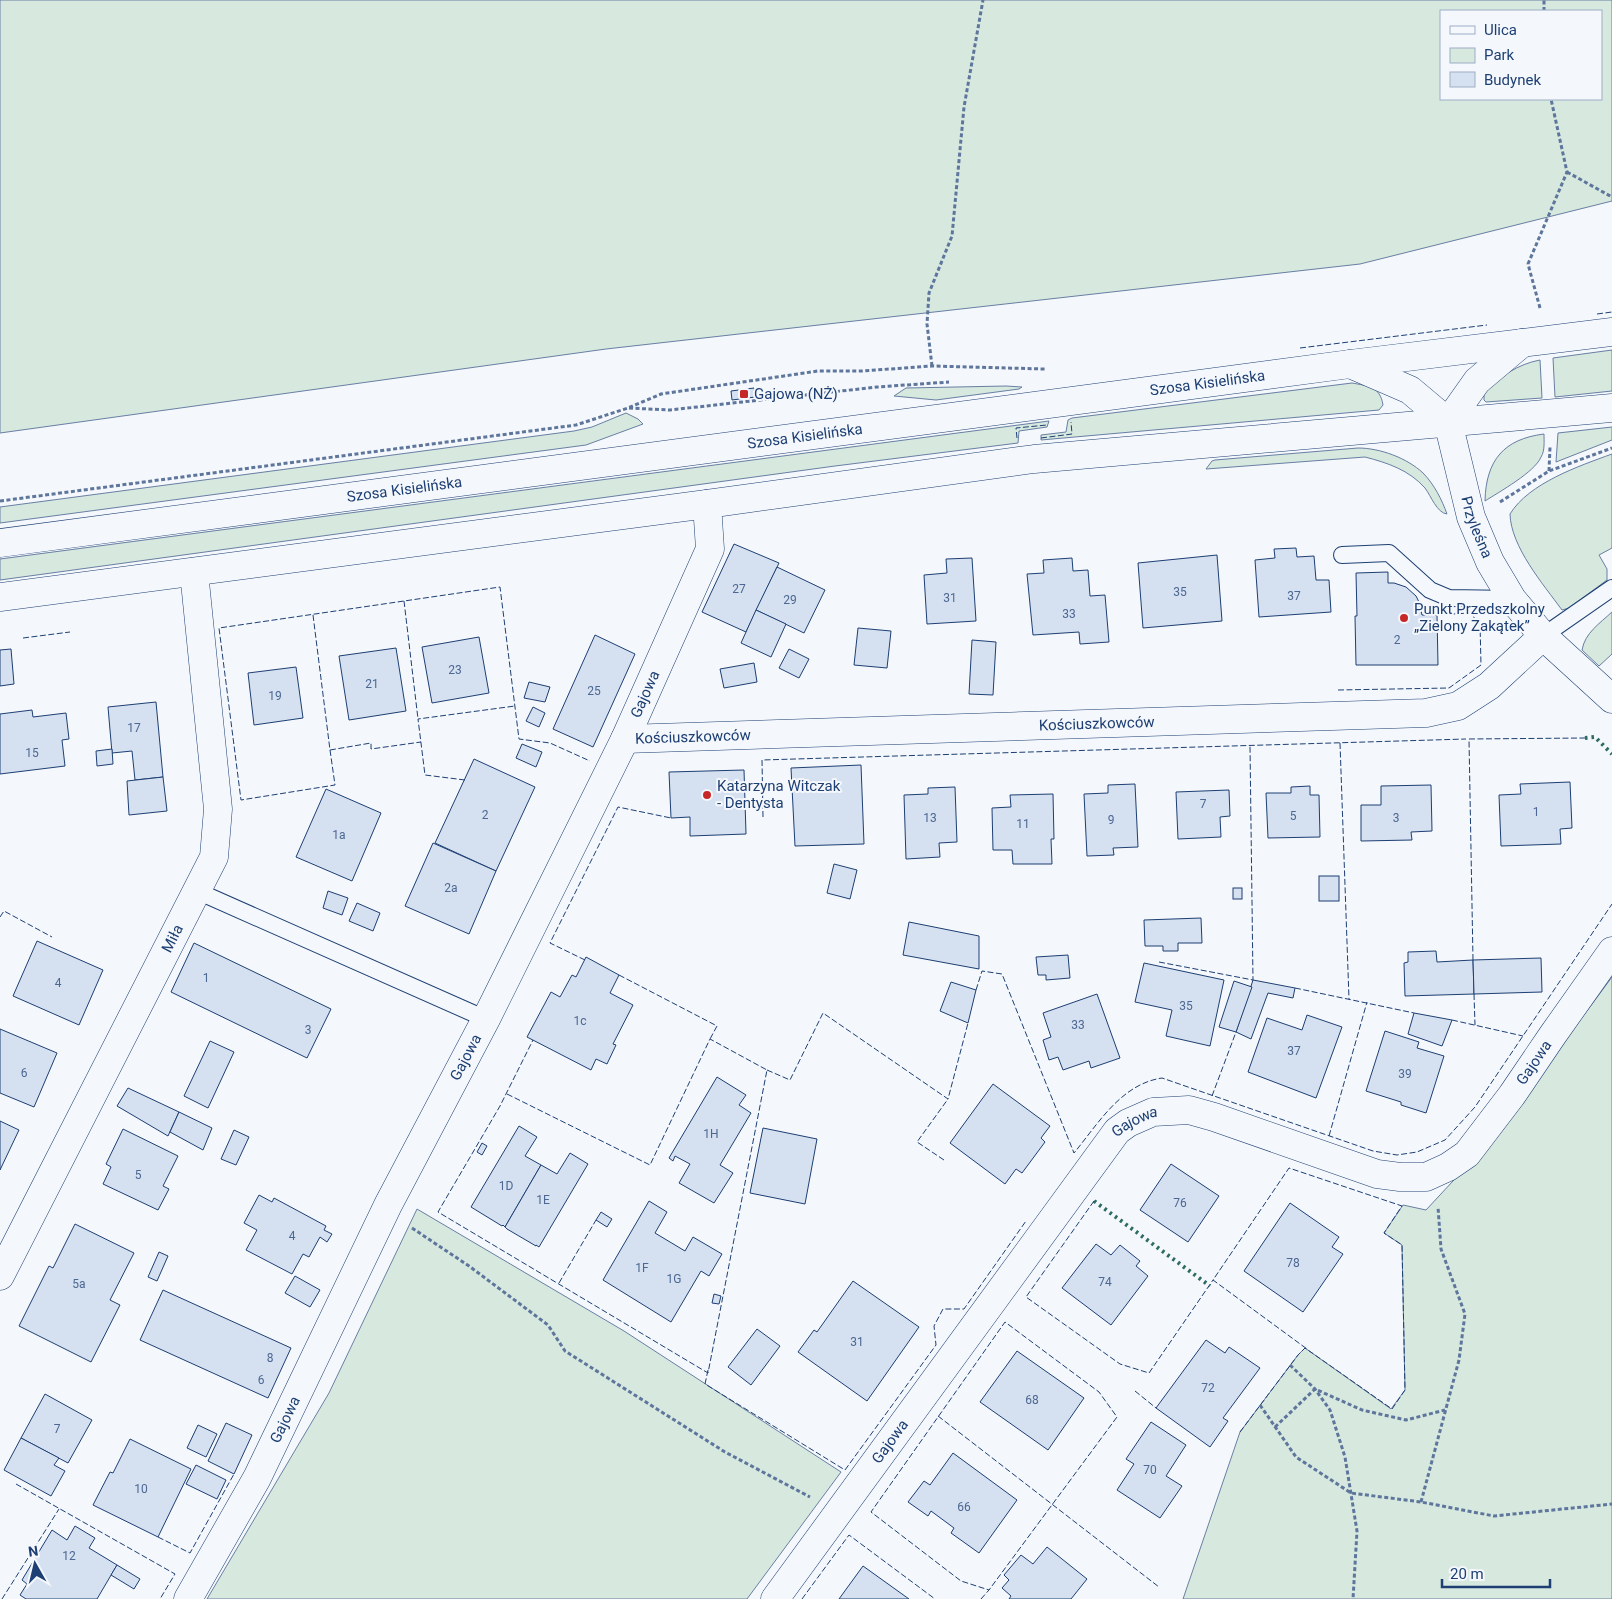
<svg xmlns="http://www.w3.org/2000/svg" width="1612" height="1599" font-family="Roboto,sans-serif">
<rect width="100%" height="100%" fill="#f4f7fb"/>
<g fill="#d7e8df" stroke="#687fa3" fill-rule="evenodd">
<path d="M0,0H1612V201L1360,264L606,349L0,433ZM1441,11H1601V99H1441Z"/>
<path d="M1612,350V391L1555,397L1553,358Z"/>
<path d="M1540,360L1542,398L1486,402L1484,400V393C1499,377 1518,364 1540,360Z"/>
<path d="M1352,383C1368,386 1380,386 1383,405L1379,410L1041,440V435L1066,432L1068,420L1072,418Z"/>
<path d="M1006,386L1022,387L1019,389L936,400L894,396L906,388Z"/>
<path d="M626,413L638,419L643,424L586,445L0,523V507L574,431L592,427Z"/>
<path d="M1049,421L1047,427L1019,431L1018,443L835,466L0,580V559Z"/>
<path d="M1612,427V440L1556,462L1558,433Z"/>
<path d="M1544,434C1544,441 1545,451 1541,457C1535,472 1499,492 1485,501C1486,460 1504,439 1544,434Z"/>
<path d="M1358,448C1380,448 1407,458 1423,473C1434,484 1442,500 1447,514C1437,513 1431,496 1425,488C1409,470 1388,463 1365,457L1206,469L1212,461L1215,460Z"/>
<path d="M1612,454V548L1599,555L1607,569V580L1569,608L1562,610C1543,584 1511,547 1510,514C1529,483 1579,466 1612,454Z"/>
<path d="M1612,612V654L1599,666L1582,650C1585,633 1599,624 1612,612Z"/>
<path d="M1612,977V1599H1183L1240,1432L1298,1355L1305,1348L1391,1409L1405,1390L1402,1245L1384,1233L1403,1205L1426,1210L1493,1138Z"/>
<path d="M417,1209L624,1331L841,1472L747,1599H207L329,1393Z"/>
</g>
<g fill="#d5e0f0" stroke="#1d3f73">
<path d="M754,388L755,397L732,400L731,391Z"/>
<path d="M734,544L779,563L746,632L702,612Z"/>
<path d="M1296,548L1297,557L1314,556L1316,580H1329L1331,612L1259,617L1255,560L1275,558L1274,549Z"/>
<path d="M1217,555L1222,621L1143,628L1138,563Z"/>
<path d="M972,558L976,621L927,624L924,575L947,573L946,559Z"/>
<path d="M1072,558L1073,571L1088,570L1090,596L1105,595L1109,642L1080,644L1079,632L1033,635L1027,574L1044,573L1043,560Z"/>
<path d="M777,567L825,590L804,633L756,610Z"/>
<path d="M1388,572V583H1394L1406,587L1416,596L1419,602L1422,615H1437L1438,665H1356L1355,616H1357L1356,573Z"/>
<path d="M756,610L786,624L771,657L741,643Z"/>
<path d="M858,628L891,631L887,668L854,665Z"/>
<path d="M595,635L635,654L593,747L553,729Z"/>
<path d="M479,637L489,693L432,703L422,647Z"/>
<path d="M972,640L996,642L993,695L969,694Z"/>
<path d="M396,648L406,711L349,720L339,656Z"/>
<path d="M11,649L14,684L0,686V650Z"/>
<path d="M789,649L809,659L799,678L779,668Z"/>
<path d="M754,663L757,682L724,688L720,669Z"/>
<path d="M296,667L303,718L254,725L248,673Z"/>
<path d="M529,682L550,687L545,702L524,698Z"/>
<path d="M156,702L163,777L135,780L132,751L112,753L108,707Z"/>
<path d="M533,707L545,713L539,727L526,721Z"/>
<path d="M32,710L33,717L66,713L69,739L62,740L65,766L0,774V714Z"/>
<path d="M522,744L542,752L536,767L516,758Z"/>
<path d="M112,749L113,764L97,766L96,751Z"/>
<path d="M474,759L535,787L496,871L435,843Z"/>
<path d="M861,765L864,844L795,846L791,768Z"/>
<path d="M744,770L746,834L690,836V817L671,818L669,772Z"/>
<path d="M163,777L167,811L129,815L127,781Z"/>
<path d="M1570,782L1572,828L1560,829L1561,844L1501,846L1499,795L1521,794L1520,784Z"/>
<path d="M1135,784L1138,847L1113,848L1114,855L1087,856L1084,794L1108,793V785Z"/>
<path d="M1431,785L1432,831L1411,832L1412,840L1361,841V805H1381V786Z"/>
<path d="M1310,786V795H1319L1320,837L1268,838L1266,793H1291V787Z"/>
<path d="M955,787L957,842L939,843L940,857L906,859L904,795L928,794V788Z"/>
<path d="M326,789L381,813L352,881L296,857Z"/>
<path d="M1229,790L1230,816L1220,817L1221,837L1178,839L1176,792Z"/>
<path d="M1053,794L1054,839H1051L1052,864H1013L1012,850H993L992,808L1011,807L1010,795Z"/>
<path d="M433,843L496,871L469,934L405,906Z"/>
<path d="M834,864L857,870L850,899L827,893Z"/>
<rect x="1319" y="876" width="20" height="25"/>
<rect x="1233" y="888" width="9" height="11"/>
<path d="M328,891L348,898L342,915L323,908Z"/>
<path d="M357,903L380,913L373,931L349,921Z"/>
<path d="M1201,918L1202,943H1178V951H1163V946H1145L1144,920Z"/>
<path d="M909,922L979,936V969L903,955Z"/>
<path d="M37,941L103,970L79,1025L13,996Z"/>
<path d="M194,943L331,1009L307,1058L171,992Z"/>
<path d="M1436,951L1437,962L1473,960L1474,994L1405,996L1404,963L1408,962V952Z"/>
<path d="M1068,955L1070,978L1046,980V975H1038L1036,957Z"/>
<path d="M586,957L619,975L610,993L633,1005L613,1044L616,1045L607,1064L596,1059L591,1070L527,1037L551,992L560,997L572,975L576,977Z"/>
<path d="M1541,958L1542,992L1474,994L1473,960Z"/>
<path d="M1144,963L1224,980L1210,1046L1166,1036L1172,1010L1135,1002Z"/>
<path d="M1253,980L1295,988L1293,998L1268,993L1251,1039L1236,1032Z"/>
<path d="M1234,981L1252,987L1236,1032L1219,1027Z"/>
<path d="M951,982L976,990L968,1023L940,1011Z"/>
<path d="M1097,994L1120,1058L1091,1068L1089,1061L1063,1070L1058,1057L1049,1060L1043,1040L1051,1037L1043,1013Z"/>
<path d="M1414,1013L1452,1020L1442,1046L1408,1034Z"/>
<path d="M1307,1015L1342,1027L1316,1098L1248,1072L1267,1018L1302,1030Z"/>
<path d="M0,1029L57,1053L34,1107L0,1093Z"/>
<path d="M1385,1031L1419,1042L1417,1048L1444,1056L1426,1113L1401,1105V1102L1366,1091Z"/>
<path d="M210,1041L234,1052L208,1108L184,1096Z"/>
<path d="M717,1077L746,1095L739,1105L751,1113L720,1165L733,1173L714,1203L679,1183L690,1164L675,1156L673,1161L669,1158Z"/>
<path d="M993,1084L1050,1126L1041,1138L1045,1142L1022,1173L1016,1169L1005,1184L950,1143Z"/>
<path d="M128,1088L179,1112L168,1136L117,1106Z"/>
<path d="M179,1112L212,1128L203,1150L170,1132Z"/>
<path d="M0,1121L19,1130L0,1170Z"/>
<path d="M519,1126L537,1137L525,1156L541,1165L505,1227L503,1225L502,1226L471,1207Z"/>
<path d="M763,1128L817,1139L805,1204L750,1193Z"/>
<path d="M123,1129L178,1156L163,1186L169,1189L158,1210L103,1184L111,1167L106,1164Z"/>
<path d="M234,1130L249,1137L236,1165L221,1159Z"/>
<path d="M482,1143L487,1146L482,1155L477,1152Z"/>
<path d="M570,1153L588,1164L539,1247L536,1245V1246L507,1229L505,1227L541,1165L557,1174Z"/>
<path d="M1171,1164L1219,1196L1188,1242L1140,1210Z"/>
<path d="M259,1195L272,1202L274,1198L326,1226L324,1230L332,1234L327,1242L320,1237L309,1257L303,1254L292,1274L246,1250L257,1230L244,1223Z"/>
<path d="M649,1201L667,1212L655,1233L685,1251L693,1237L722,1254L709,1276L701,1271L671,1322L603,1280Z"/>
<path d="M1290,1203L1339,1237L1332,1247L1343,1254L1303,1312L1244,1271Z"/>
<path d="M601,1212L612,1219L607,1227L596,1220Z"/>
<path d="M75,1224L134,1253L110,1300L120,1305L91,1362L19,1326L49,1266L53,1268Z"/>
<path d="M1096,1244L1111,1255L1120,1245L1140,1261L1136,1266L1148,1276L1111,1325L1062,1288Z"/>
<path d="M159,1252L168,1256L157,1281L148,1277Z"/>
<path d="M295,1276L320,1290L310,1307L285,1293Z"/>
<path d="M853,1281L919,1327L867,1401L798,1352L814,1330L817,1332Z"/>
<path d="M163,1290L291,1348L268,1398L140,1340Z"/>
<path d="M714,1294L721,1296L719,1304L712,1303Z"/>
<path d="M757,1329L780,1346L751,1385L728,1367Z"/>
<path d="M1206,1340L1225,1353L1229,1347L1260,1368L1223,1418L1228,1421L1210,1447L1156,1408Z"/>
<path d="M1017,1351L1084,1398L1048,1450L980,1402Z"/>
<path d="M45,1394L92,1420L68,1463L21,1438Z"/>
<path d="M1151,1422L1186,1445L1166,1476L1182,1486L1160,1518L1117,1490L1134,1464L1126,1459Z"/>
<path d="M226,1423L252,1435L234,1474L208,1461Z"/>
<path d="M198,1425L217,1434L206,1457L187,1448Z"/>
<path d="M21,1438L59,1458L54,1465L65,1471L51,1496L4,1470Z"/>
<path d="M130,1439L191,1469L158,1537L93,1505L110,1472L113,1473Z"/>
<path d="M953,1453L1017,1500L979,1553L951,1533L954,1528L931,1511L928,1516L908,1502L924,1481L930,1485Z"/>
<path d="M196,1465L226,1480L217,1499L186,1484Z"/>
<path d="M75,1526L95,1538L89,1548L117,1565L97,1599H26L20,1595L27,1584L22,1580L52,1530L67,1540Z"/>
<path d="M1047,1547L1087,1579L1071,1599H1009L1011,1596L1002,1588L1009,1580L1004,1575L1021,1555L1033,1564Z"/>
<path d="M117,1565L140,1579L134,1589L111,1575Z"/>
<path d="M863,1566L909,1599H839Z"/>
</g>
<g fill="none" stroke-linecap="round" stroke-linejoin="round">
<g stroke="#1d3f73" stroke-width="18">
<g id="service">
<path d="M1342,555L1389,553L1430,590L1449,598L1512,599"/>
<path d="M1543,636L1612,588"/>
<path d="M197,891L486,1019"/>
</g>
</g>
<g stroke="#1d3f73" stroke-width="29">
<g id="minor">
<path id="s1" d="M1350,364L1410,390L1448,422L1471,517L1490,562L1512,599L1543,636L1612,699"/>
<path d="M1448,422L1477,381L1522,343"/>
<path id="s2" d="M625,739L1426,713L1458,706L1489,686L1543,636"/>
<path id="s3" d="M0,1276L214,857L218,809L194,572"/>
<path id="s4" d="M188,1599L257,1478L388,1205L486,1019L625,739L710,549L707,504"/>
<path id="s5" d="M775,1599L1117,1131L1128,1123L1153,1112L1189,1110L1214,1117L1377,1174L1400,1177H1426L1448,1167L1467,1154L1512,1095L1552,1036L1612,951"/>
</g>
</g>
<g stroke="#1d3f73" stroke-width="29">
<g id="tertiary">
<path id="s6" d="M0,543L1350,364L1612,332"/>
<path d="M0,597L707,504L1034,459L1612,408"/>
</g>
</g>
<g stroke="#5e769c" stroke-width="3" stroke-dasharray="4 2.5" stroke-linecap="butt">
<path d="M1544,11V0"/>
<path d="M1567,172L1612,197"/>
<path d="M1540,308L1528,264L1567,172L1551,99"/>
<path d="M932,366L927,324L929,293L952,236L964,107L983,0"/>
<path d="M629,408L670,410L877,387L949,382"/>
<path d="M1549,471L1550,447"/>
<path d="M0,501L576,425L628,408L661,394L818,371H862L932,366L1045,369"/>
<path d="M1500,502L1549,471L1612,448"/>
<path d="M412,1228L469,1266L548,1325L565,1351L725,1452L810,1497"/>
<path d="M1290,1365L1315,1389L1330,1410L1345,1457L1357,1531L1353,1599"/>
<path d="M1260,1405L1296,1457L1351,1493L1421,1502L1494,1516L1612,1504"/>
<path d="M1275,1427L1315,1389L1362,1410L1406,1420L1445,1410"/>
<path d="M1421,1502L1459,1360L1465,1314L1441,1249L1438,1207"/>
</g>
<use href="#service" stroke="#f4f7fb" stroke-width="16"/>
<use href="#minor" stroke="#f4f7fb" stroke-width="28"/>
<use href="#tertiary" stroke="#f4f7fb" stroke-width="28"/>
<g stroke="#2c6c60" stroke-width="4" stroke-dasharray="2.5 4" stroke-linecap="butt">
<path d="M1585,738L1595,737L1612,754"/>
<path d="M1094,1201L1210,1286"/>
</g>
<g stroke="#1d3f73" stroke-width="1" stroke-dasharray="6 2.5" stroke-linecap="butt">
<path d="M1597,314L1612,312"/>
<path d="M1300,348L1487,325"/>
<path d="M1017,438L1016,428L1047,425"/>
<path d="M1041,438L1072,434L1071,422"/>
<path d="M404,601L418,719"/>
<path d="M313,615L330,750L371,743V749L421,742"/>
<path d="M23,638L70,632"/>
<path d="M1338,690L1449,688L1481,665L1480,623L1469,613L1437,615"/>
<path d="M1340,743L1349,999"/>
<path d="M330,750L335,785L241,800L219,628L500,587L519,739L550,743L590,761"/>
<path d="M465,780L425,775L418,719L515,706"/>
<path d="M763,817L762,760L1466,739"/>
<path d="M0,917L4,911L52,937"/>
<path d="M585,960L550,943L618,807L671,818"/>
<path d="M1473,960L1469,739L1585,738"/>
<path d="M1159,962L1253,980L1250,746"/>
<path d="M619,975L717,1026L710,1039"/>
<path d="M1295,988L1414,1013"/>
<path d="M976,990L982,971L1002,974L1074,1153C1098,1124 1121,1084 1162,1078L1373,1151L1397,1155L1417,1152L1445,1140L1475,1107L1612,904"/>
<path d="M1474,994L1475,1025"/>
<path d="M1452,1020L1523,1036"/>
<path d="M767,1070L790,1080L823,1013L948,1099L968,1023"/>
<path d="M507,1094L650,1165L710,1039L767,1070L708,1373L438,1212L500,1106L533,1040"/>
<path d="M1212,1096L1236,1032"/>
<path d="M1329,1136L1367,1002"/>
<path d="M944,1160L917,1142L948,1099"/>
<path d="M1094,1201L1026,1297L1120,1364L1149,1373L1213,1280"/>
<path d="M559,1283L596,1220"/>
<path d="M708,1370L705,1384L845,1470L936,1345L934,1326L943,1309H964L1026,1221"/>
<path d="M1135,1391L1156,1408"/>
<path d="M938,1416L1159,1587"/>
<path d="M1240,1432L1298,1355L1305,1348L1392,1409L1405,1390L1402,1245L1384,1233L1402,1206L1289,1168L1213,1280L1307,1349"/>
<path d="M16,1484L175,1574L160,1599"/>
<path d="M158,1537L190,1553L234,1474"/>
<path d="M2,1599L59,1509"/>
<path d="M802,1599L849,1535L935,1599"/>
<path d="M981,1599L989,1590L961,1581L871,1512L1005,1322L1099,1392L1117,1417L989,1590"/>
</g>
</g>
<g fill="#c62828" stroke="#f4f7fb" stroke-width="2">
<rect x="739" y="389" width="10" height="10" rx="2.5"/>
<circle cx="1404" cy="618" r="5"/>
<circle cx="707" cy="795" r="5"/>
</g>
<g text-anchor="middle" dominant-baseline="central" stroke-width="4" stroke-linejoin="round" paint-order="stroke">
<g font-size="12" fill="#4b6792">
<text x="739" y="589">27</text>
<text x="1180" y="592">35</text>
<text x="1294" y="596">37</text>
<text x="950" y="598">31</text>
<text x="790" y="600">29</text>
<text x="1069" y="614">33</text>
<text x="1397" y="640">2</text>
<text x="455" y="670">23</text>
<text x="372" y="684">21</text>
<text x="594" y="691">25</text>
<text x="275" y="696">19</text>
<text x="134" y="728">17</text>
<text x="32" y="753">15</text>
<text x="1203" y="804">7</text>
<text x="1536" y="812">1</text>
<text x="485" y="815">2</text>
<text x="1293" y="816">5</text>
<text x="930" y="818">13</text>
<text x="1396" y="818">3</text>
<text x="1111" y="820">9</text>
<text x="1023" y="824">11</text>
<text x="339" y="835">1a</text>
<text x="451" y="888">2a</text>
<text x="206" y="978">1</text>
<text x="58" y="983">4</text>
<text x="1186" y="1006">35</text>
<text x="580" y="1021">1c</text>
<text x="1078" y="1025">33</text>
<text x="308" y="1030">3</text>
<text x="1294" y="1051">37</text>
<text x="24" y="1073">6</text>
<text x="1405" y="1074">39</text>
<text x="711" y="1134">1H</text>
<text x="138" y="1175">5</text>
<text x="506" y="1186">1D</text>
<text x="543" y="1200">1E</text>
<text x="1180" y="1203">76</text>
<text x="292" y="1236">4</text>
<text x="1293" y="1263">78</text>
<text x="642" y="1268">1F</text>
<text x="674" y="1279">1G</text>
<text x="1105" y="1282">74</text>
<text x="79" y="1284">5a</text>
<text x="857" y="1342">31</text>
<text x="270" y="1358">8</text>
<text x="261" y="1380">6</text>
<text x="1208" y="1388">72</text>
<text x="1032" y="1400">68</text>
<text x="57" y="1429">7</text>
<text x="1150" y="1470">70</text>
<text x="141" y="1489">10</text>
<text x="964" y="1507">66</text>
<text x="69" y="1556">12</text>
</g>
<g font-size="15" fill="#1d3f73" stroke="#f4f7fb">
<text stroke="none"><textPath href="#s6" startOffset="1218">Szosa Kisielińska</textPath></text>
<text stroke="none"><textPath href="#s6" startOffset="812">Szosa Kisielińska</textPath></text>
<text stroke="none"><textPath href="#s6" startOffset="408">Szosa Kisielińska</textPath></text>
<text stroke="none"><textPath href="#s1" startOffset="224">Przyleśna</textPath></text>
<text stroke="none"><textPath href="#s4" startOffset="1014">Gajowa</textPath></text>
<text stroke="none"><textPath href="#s2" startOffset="472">Kościuszkowców</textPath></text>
<text stroke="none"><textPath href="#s2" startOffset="68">Kościuszkowców</textPath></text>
<text stroke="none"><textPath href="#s3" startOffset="379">Miła</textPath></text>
<text stroke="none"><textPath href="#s4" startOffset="609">Gajowa</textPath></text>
<text stroke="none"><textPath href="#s5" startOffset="1065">Gajowa</textPath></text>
<text stroke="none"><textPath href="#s5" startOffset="600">Gajowa</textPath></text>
<text stroke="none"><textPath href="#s4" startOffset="204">Gajowa</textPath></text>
<text stroke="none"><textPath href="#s5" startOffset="195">Gajowa</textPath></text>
</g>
<g font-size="15" fill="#1d3f73" stroke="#f4f7fb" text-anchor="start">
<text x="754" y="394">Gajowa (NŻ)</text>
<text x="1414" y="609">Punkt Przedszkolny<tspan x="1414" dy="17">„Zielony Zakątek”</tspan></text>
<text x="717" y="786">Katarzyna Witczak<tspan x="717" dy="17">- Dentysta</tspan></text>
</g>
</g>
<rect x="1440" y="10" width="162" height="90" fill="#f4f7fb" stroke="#9eadc5"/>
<rect x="1450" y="26" width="25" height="8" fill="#f4f7fb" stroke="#9eadc5"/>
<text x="1484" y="35" font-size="15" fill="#1d3f73">Ulica</text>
<rect x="1450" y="48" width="25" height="15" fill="#d7e8df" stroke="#9eadc5"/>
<text x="1484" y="60" font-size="15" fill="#1d3f73">Park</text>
<rect x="1450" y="72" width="25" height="15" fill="#d5e0f0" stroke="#9eadc5"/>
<text x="1484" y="85" font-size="15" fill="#1d3f73">Budynek</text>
<g transform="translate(35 1564) rotate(352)" stroke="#f4f7fb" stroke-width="4" paint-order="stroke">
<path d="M0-4L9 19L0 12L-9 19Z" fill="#1d3f73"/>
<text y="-8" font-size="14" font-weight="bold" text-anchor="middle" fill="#1d3f73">N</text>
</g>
<path d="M1442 1579v8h108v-8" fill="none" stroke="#1d3f73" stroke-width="2.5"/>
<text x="1450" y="1579" font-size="15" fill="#1d3f73" stroke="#f4f7fb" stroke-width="4" paint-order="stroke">20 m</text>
</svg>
